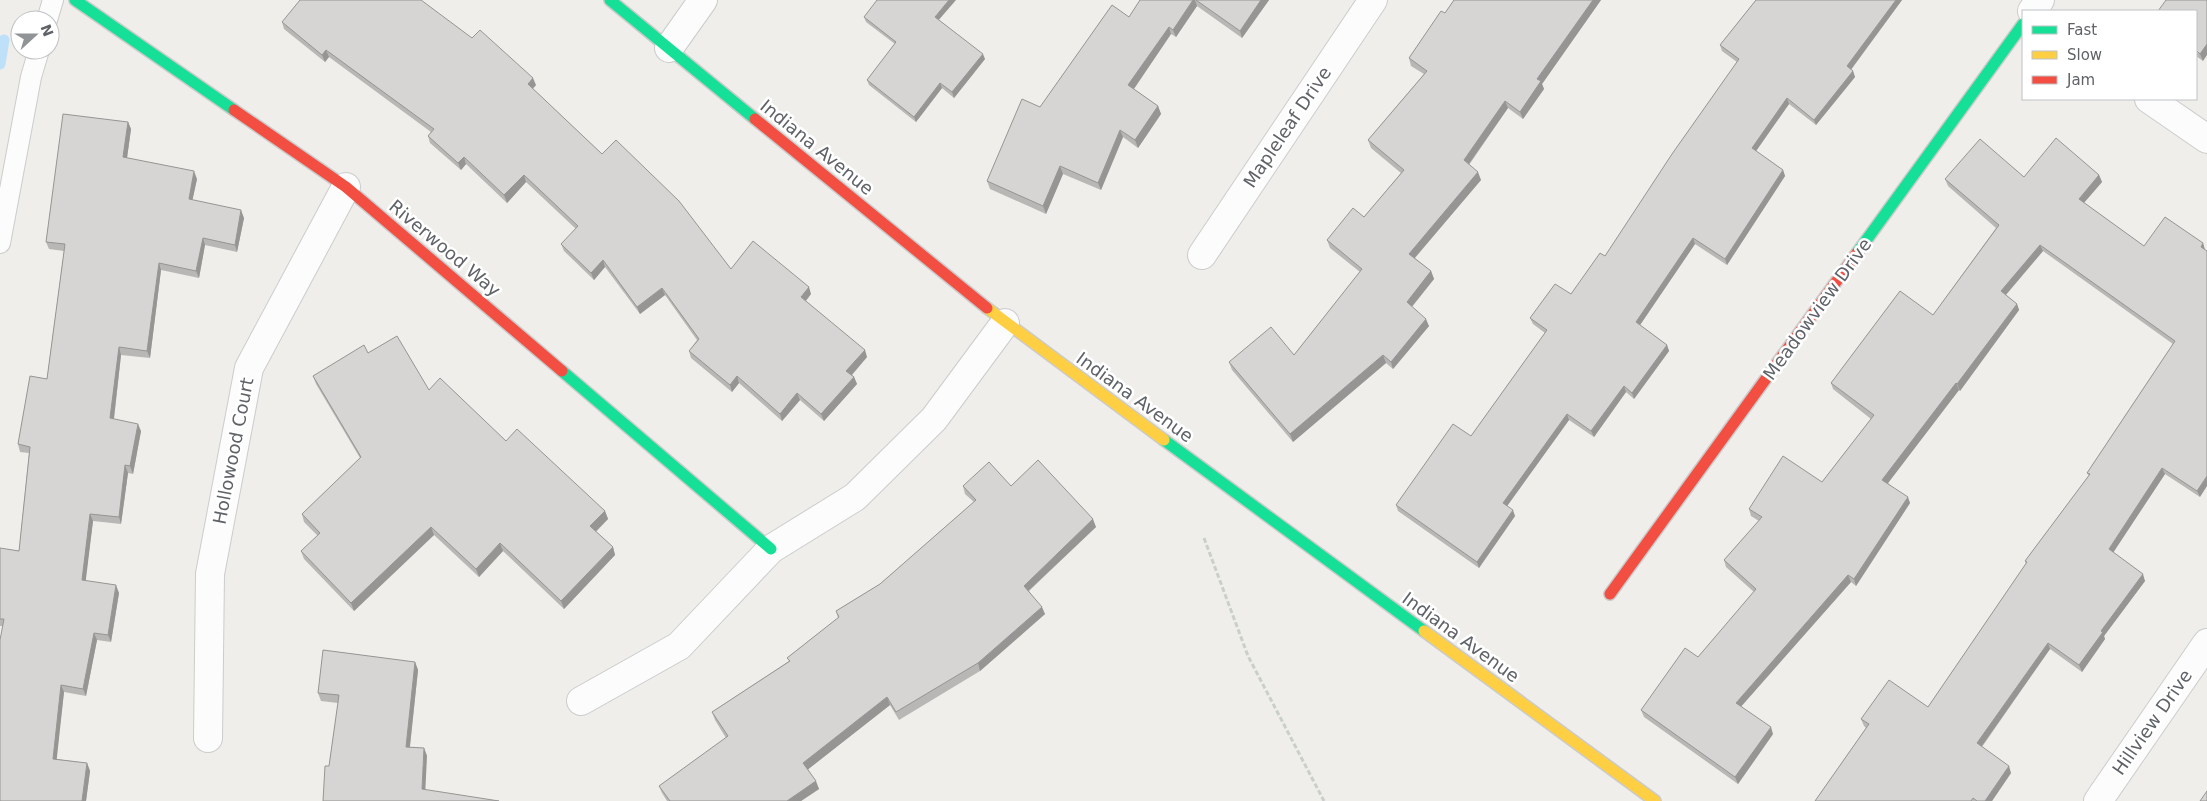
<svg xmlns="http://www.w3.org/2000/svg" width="2207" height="801" font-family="'DejaVu Sans',sans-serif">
<rect width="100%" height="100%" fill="#efeeea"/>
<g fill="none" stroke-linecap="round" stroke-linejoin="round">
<path stroke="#bfe0f9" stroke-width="11" d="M0,64L4,40"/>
<g stroke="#cbcccc" stroke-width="22">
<g id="lane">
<path d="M47,20L53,0"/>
<path d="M0,243L31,77L39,50"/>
</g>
</g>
<g stroke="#cbcccc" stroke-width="30">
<g id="street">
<path d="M2032,11L2040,0"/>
<path d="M669,48L703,0"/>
<path d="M2149,99L2207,139"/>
<path d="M1202,255L1373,0"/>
<path d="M581,701L679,646L771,549L855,497L934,419L1005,323"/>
<path d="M208,738L210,574L249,368L346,187"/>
<path d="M2098,801L2207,643"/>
</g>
</g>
<g stroke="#cacacb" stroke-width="14">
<g id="fast">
<path d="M75,0L234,110"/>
<path d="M610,0L755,119"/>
<path d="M1857,253L2023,24"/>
<path d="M562,371L771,549"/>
<path d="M1164,440L1424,631"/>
</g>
</g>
<g stroke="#cacacb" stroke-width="14">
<g id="slow">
<path d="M987,308L1164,440"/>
<path d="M1424,631L1655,801"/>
</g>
</g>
<g stroke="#cacacb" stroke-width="14">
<g id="jam">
<path d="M234,110L346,187L562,371"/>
<path d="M755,119L987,308"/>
<path d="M1610,594L1857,253"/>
</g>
</g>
<path stroke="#cacfcc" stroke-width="3" stroke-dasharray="5 2.5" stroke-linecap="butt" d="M1204,538L1248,656L1324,801"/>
<use href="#lane" stroke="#fdfcfc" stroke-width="20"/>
<use href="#street" stroke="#fdfcfc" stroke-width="28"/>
<use href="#fast" stroke="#16e098" stroke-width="11"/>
<use href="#slow" stroke="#ffcf43" stroke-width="11"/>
<use href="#jam" stroke="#f24e42" stroke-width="11"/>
</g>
<g fill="#b8b7b5">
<path d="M1140,0H1269L1242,38L1197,6L1176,37L1171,34L1134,89L1158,106L1161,114L1138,148L1123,137L1101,190L1063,174L1046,214L990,189L987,181L1040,107L1129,17Z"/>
<path d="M1454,0H1601L1542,84L1544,89L1523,119L1508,108L1469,165L1481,180L1415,258L1431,271L1434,279L1412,307L1429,326L1393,369L1386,363L1293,442L1232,370L1229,362L1294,355L1360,272L1330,248L1327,240L1364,217L1401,173L1371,148L1368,140L1424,74L1411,66L1409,58L1445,13Z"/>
<path d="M1756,0H1902L1851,70L1853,71L1855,77L1816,125L1789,104L1756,151L1783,170L1785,176L1727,265L1695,244L1640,325L1667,345L1669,351L1634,399L1626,392L1594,437L1569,420L1507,506L1515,516L1479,568L1398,511L1396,505L1471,436L1545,333L1533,324L1530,318L1571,294L1605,256L1737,62L1722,51L1720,45Z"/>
<path d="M2207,0L2203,61L2196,56V11Z"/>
<path d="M864,17L939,20L985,59L954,98L942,88L916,122L869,85L867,80L895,44L866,22Z"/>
<path d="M282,22L536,85L533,89L602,154L731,269L811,294L806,301L867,357L852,375L854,377L857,384L824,421L800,400L782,421L739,383L732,392L691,358L689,351L697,340L665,295L640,314L605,267L594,280L564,251L561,244L576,229L526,182L507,203L466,164L461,170L430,143L428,136L431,132L329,57L325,62L284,29Z"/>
<path d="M128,122L131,129L127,158L197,179L192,200L244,218L237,252L205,245L199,278L161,270L150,358L121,355L114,419L141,431L133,474L128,473L121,524L93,521L85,581L119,593L111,642L97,640L86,696L64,692L56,759L87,763L90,771L86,801H0L3,626H0V548L19,551L29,453L20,452L18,444L47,379L64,251L49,249L46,242Z"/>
<path d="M2099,175L2102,182L2084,203L2144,246L2203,243L2205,250L2200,497L2165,474L2113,552L2145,581L2104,636L2105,639L2082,672L2050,649L1982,747L2011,773L1992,801H1815L1866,728L1864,726L1861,719L1928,707L2026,564L2025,561L2089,476L2087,473L2173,344L2043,251L2006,295L2017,304L2019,310L1960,391L1959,390L1888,483L1910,503L1856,586L1851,582L1741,706L1773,734L1738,784L1644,717L1641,710L1698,657L1754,592L1726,567L1724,560L1759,521L1751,516L1749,509L1822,482L1871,419L1833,389L1831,383L1933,315L1996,228L1948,186L1945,179Z"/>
<path d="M368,353L429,390L506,441L605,511L608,519L596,532L613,547L615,555L564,609L503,551L479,577L434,535L354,611L304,559L301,551L318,536L304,522L302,514L360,458L316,384L313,376Z"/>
<path d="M963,486H1011L1096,527L1029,591L1045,614L980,671L899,720L890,705L808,769L819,789L801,801H667L662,793L659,786L726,738L715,720L712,712L789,661L787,658L838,618L836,611L880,584L974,502L965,494Z"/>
<path d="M415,662L418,670L410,747L424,748L427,756L323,801L329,766L338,703L321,701L318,693Z"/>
</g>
<g fill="#969594">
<path d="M949,0H956L937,22L935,17Z"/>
<path d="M1193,0H1195L1197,6L1176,37L1173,30Z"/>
<path d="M1261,0H1269L1242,38L1240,31Z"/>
<path d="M1593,0H1601L1542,84L1544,89L1523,119L1520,112L1537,79Z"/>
<path d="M1896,0H1902L1849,72L1847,66Z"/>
<path d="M1169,27L1171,34L1131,93L1128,85Z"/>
<path d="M2207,44V55L2203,61L2200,54Z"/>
<path d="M326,50L329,57L325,62L322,55Z"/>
<path d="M983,54L985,59L954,98L952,92Z"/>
<path d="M1853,71L1855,77L1816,125L1814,120Z"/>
<path d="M533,78L536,85L530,91L528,84Z"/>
<path d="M940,83L942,88L916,122L914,117Z"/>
<path d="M1787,98L1789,104L1754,154L1752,148Z"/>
<path d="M1505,101L1508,108L1466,168L1464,160Z"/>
<path d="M1158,106L1161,114L1138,148L1135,140Z"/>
<path d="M128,122L131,129L126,165L123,157Z"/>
<path d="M1120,130L1123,137L1101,190L1098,183Z"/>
<path d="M464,157L466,164L461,170L458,163Z"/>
<path d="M1060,166L1063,174L1046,214L1043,206Z"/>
<path d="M1783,170L1785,176L1727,265L1725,259Z"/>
<path d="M194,171L197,179L191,207L189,199Z"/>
<path d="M1478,172L1481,180L1412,261L1409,254Z"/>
<path d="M524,175L526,182L507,203L504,195Z"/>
<path d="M2099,175L2102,182L2081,206L2079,199Z"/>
<path d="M241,210L244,218L237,252L235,245Z"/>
<path d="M203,238L205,245L199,278L196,271Z"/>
<path d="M1693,238L1695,244L1638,328L1636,322Z"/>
<path d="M2203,243L2205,250L2201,247Z"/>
<path d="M2040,245L2043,251L2003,298L2001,291Z"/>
<path d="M603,260L605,267L594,280L591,273Z"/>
<path d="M159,263L161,270L150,358L147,351Z"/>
<path d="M1431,271L1434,279L1409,310L1407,302Z"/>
<path d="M809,287L811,294L803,304L801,297Z"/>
<path d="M662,288L665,295L640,314L637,307Z"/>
<path d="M2017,304L2019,310L1960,391L1957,384Z"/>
<path d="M1426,319L1429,326L1393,369L1391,362Z"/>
<path d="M1667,345L1669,351L1634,399L1632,393Z"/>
<path d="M119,347L121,355L113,426L110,418Z"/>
<path d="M865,350L867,357L849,378L846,371Z"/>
<path d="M1383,355L1386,363L1293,442L1290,434Z"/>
<path d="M737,376L739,383L732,392L730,385Z"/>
<path d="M854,377L857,384L824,421L821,414Z"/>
<path d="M1956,383L1959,390L1885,487L1882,480Z"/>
<path d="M1624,386L1626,392L1594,437L1591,431Z"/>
<path d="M797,393L800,400L782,421L780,414Z"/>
<path d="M1567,414L1569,420L1505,509L1503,503Z"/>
<path d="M138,424L141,431L133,474L130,466Z"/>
<path d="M125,465L128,473L121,524L119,517Z"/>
<path d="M2162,468L2165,474L2111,556L2109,549Z"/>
<path d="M2207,476V486L2200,497L2197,491Z"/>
<path d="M1908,497L1910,503L1856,586L1854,579Z"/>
<path d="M1513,510L1515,516L1479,568L1477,562Z"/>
<path d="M605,511L608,519L593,534L590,526Z"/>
<path d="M90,514L93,521L85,587L82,580Z"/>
<path d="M1093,519L1096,527L1026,593L1024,586Z"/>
<path d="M431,527L434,535L354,611L351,603Z"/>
<path d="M500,543L503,551L479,577L476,569Z"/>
<path d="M613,547L615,555L564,609L561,601Z"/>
<path d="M2143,574L2145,581L2104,636L2105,639L2082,672L2079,665L2101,631Z"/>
<path d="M1848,575L1851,582L1739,709L1736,703Z"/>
<path d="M116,585L119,593L111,642L108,635Z"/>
<path d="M1042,607L1045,614L980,671L978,663Z"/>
<path d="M94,633L97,640L86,696L83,689Z"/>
<path d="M2048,643L2050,649L1979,750L1977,743Z"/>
<path d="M415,662L418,670L409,754L406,747Z"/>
<path d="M61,685L64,692L56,766L53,759Z"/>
<path d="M887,697L890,705L806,771L803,763Z"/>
<path d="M1771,727L1773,734L1738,784L1735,777Z"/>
<path d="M424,748L427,756L425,797L422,789Z"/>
<path d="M87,763L90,771L86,801H82Z"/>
<path d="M2009,766L2011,773L1992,801H1985Z"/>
<path d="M816,781L819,789L801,801H787Z"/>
</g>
<g fill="#d6d5d3" stroke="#969594">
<path d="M300,0H421L472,38L480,30L533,78L528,84L602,154L616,140L679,201L731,269L753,241L809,287L801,297L865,350L846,371L854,377L821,414L797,393L780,414L737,376L730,385L689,351L699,339L662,288L637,307L603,260L591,273L561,244L578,226L524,175L504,195L464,157L458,163L428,136L434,129L326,50L322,55L282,22Z"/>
<path d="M877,0H949L935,17L983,54L952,92L940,83L914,117L867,80L896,42L864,17Z"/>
<path d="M1140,0H1193L1173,30L1169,27L1128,85L1158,106L1135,140L1120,130L1098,183L1060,166L1043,206L987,181L1022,99L1040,107L1112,5L1129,17Z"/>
<path d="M1196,0H1261L1240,31Z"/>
<path d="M1454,0H1593L1537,79L1541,81L1520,112L1505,101L1464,160L1478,172L1409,254L1431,271L1407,302L1426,319L1391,362L1383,355L1290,434L1229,362L1271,327L1294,355L1362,269L1327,240L1353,208L1364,217L1404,170L1368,140L1427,71L1409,58L1441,11L1445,13Z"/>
<path d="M1756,0H1896L1847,66L1853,71L1814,120L1787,98L1752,148L1783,170L1725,259L1693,238L1636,322L1667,345L1632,393L1624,386L1591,431L1567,414L1503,503L1513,510L1477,562L1396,505L1453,424L1471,436L1547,330L1530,318L1555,284L1571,294L1600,253L1605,256L1672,154L1739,59L1720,45Z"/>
<path d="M2166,0H2207V44L2200,54L2196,50V11H2158Z"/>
<path d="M63,114L128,122L123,157L194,171L189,199L241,210L235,245L203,238L196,271L159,263L147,351L119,347L110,418L138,424L130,466L125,465L119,517L90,514L82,580L116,585L108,635L94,633L83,689L61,685L53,759L87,763L82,801H0V640L4,619H0V548L19,551L30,447L18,444L30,376L47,379L65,244L46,242Z"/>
<path d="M2056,138L2099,175L2079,199L2144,246L2165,217L2203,243L2201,247L2207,251V476L2197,491L2162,468L2109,549L2143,574L2101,631L2103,632L2079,665L2048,643L1977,743L2009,766L1985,801H1977L1973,798L1971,801H1815L1869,724L1861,719L1889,680L1928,707L2027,562L2025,561L2090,474L2087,473L2175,341L2040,245L2001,291L2017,304L1957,384L1956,383L1882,480L1908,497L1854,579L1848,575L1736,703L1771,727L1735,777L1641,710L1685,648L1698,657L1756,589L1724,560L1762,517L1749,509L1783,456L1822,482L1874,415L1831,383L1900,291L1933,315L1999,225L1945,179L1980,139L2024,177Z"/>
<path d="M397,336L429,390L440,378L506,441L517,429L605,511L590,526L613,547L561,601L500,543L476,569L431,527L351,603L301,551L320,533L302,514L361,457L313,376L364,345L368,353Z"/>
<path d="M1038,460L1093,519L1024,586L1042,607L978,663L896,712L887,697L803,763L816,781L787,801H670L659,786L728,736L712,712L790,661L787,658L839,617L836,611L880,584L976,500L963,486L989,462L1011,486Z"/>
<path d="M323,650L415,662L406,747L424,748L422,789L499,801H323L325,766H329L339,695L318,693Z"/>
<path d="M2207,791V801H2200Z"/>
</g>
<g text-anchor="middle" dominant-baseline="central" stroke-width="5" stroke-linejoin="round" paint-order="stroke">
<g font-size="18" fill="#5f6368" stroke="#fff">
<text transform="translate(1287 127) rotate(-56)">Mapleleaf Drive</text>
<text transform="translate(817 147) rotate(39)">Indiana Avenue</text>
<text transform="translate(445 248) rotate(40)">Riverwood Way</text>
<text transform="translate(1817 309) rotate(-54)">Meadowview Drive</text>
<text transform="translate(1135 397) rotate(36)">Indiana Avenue</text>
<text transform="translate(233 451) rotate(-79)">Hollowood Court</text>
<text transform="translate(1461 637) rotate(36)">Indiana Avenue</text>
<text transform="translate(2152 722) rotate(-55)">Hillview Drive</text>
</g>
</g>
<rect x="2022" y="10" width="175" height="90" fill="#ffffff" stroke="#bfc1c3"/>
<rect x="2032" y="26" width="25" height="8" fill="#16e098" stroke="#bfc1c3"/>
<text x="2067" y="35" font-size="15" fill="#5f6368">Fast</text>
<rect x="2032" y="51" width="25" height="8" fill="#ffcf43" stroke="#bfc1c3"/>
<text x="2067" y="60" font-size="15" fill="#5f6368">Slow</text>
<rect x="2032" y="76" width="25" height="8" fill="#f24e42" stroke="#bfc1c3"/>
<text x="2067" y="85" font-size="15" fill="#5f6368">Jam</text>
<g transform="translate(35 35) rotate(69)"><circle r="24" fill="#ffffff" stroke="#bfc1c3"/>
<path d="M0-4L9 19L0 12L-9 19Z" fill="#919496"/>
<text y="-8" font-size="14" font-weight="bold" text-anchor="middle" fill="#5f6368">N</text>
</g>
</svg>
